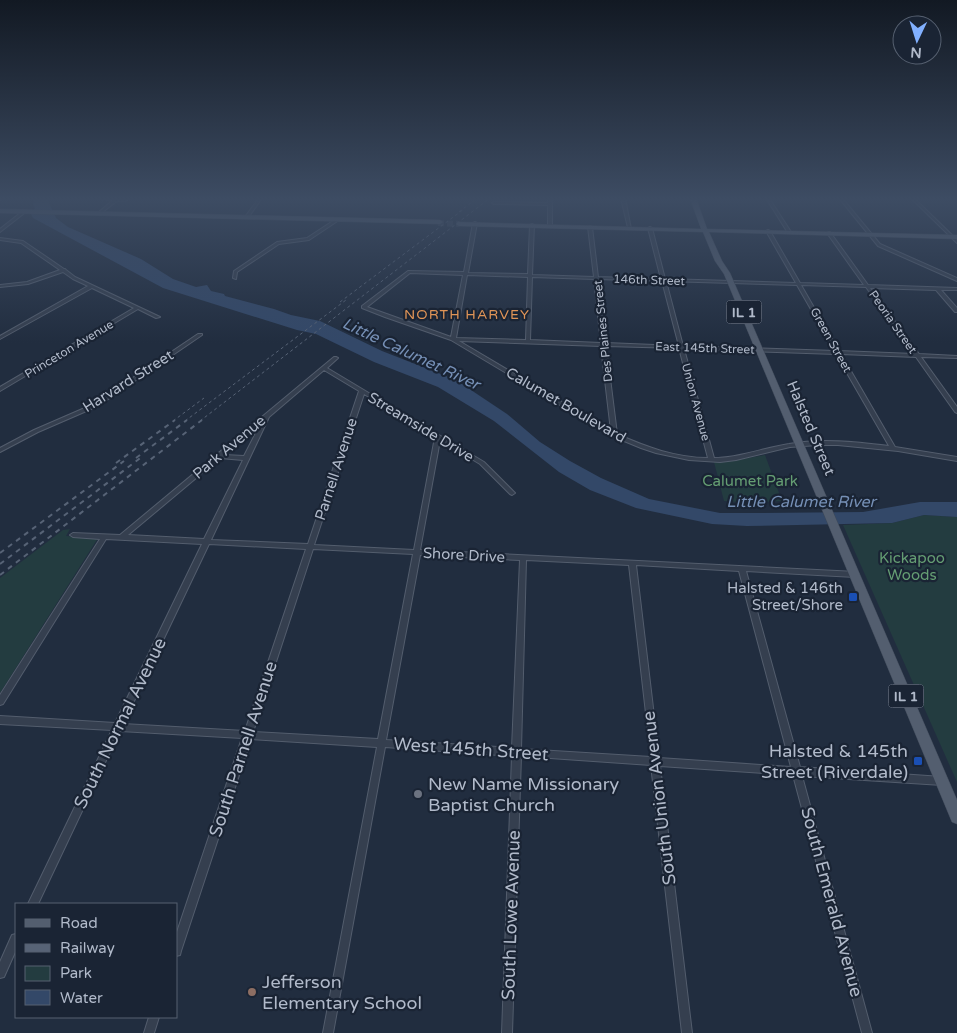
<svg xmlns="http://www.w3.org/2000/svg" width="957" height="1033" font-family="'Varela Round',sans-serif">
<rect width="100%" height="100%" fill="#212d3f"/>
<g fill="#233c40">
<path d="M765,455L782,501L752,503L724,501L714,462L737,460Z"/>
<path d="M924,515L957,517V782L843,525L892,523Z"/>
<path d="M70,529L66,536L98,538L0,693V578L63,530Z"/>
</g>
<path fill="#334868" d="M34,198H50L49,203L56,218L68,227L141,259L173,279L196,287L207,285L211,291L224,294L225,296L274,309L291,315L320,321L382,351L456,380L507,414L540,442L570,461L601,478L649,499L720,513H752L863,512L920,502H957V517L924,515L892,523L747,526L712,524L636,508L590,490L559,472L494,421L438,387L374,362L316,334L297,330L163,288L33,218L31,214L35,208L33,204Z"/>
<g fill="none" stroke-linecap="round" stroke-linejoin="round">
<path stroke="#374254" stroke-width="6" stroke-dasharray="6 3" stroke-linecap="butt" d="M438,223L459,224"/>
<g stroke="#535d6d" stroke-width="2">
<g id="street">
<path d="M0,198H2L0,200Z"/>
<path d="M79,198L125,199L131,198L125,201H117L100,214H99V212L113,200Z"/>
<path d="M259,198H262L248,218H246L245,217Z"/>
<path d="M548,198H552V226L550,227L548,226V205L494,204L492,203L494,202L548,203Z"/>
<path d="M621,198H625L631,229L628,228Z"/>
<path d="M766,198H769L791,232L790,233H788Z"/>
<path d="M839,198H842L880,244L957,278V281L878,246Z"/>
<path d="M911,198H914L957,240V243Z"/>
<path d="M24,210L27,211L0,232V229Z"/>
<path d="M336,219L339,220L309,240L279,244L237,272L236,279L233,278L234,271L277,242L307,238Z"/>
<path d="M475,222L477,223L468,273L528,274L530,225L532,224L534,225L532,275L594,277L588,227L590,226L592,227L598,277L661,279L648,228L650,227L652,228L665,279L796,283L766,231L768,230L770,231L800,283L864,285L827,233L829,232H830L868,285L957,288V290H941L957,308V312H955L936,290L870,288L919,354L957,356V358L921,357L957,407V413L955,412L916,357L841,354L895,447L957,457V461L898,451L838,445H818L790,447L736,460L720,462L689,460L656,453L641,448L612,436L451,340L385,317L362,308V306L408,271L464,272L473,223ZM410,273L463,275L451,337L367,307ZM467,275L528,277L526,340L456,338ZM532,277L594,279L601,343L530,340ZM598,279L662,281L679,346L606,343ZM666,281L797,285L835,351L683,346ZM801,285L866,287L914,354L839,351ZM459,341L601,346L611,431ZM606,346L679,348L708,458C676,458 646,447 617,434ZM684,349L836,354L889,446C856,442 821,438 789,444C763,448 740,458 714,458Z"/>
<path d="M0,238L23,241L64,269H65L66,270L75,277L160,317L156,318L138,309L0,391V387L134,308L92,288L0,339V336L88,286L73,279L63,272L28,284L0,287V285L27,282L60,270L21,243L0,240Z"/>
<path d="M198,334H202V335L98,406L38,432L0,452V448L34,430L94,404Z"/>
<path d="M334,357H336L338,358L327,368L484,462L515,493L512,495L510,494L480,464L440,440L420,550L857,572L858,574L857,576L855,577L746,571L800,767L942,777L945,778L946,781L945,784L942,785L802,776L872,1033H862L793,775L660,766L692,1033H682L651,765L521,756L512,1033H502L512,756L385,747L333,1033H323L377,747L251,739L181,951L180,955L176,956V935L242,738L120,731L38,904H28L112,730L0,724V716L115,723L202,544L106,539L3,704L0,705V695L100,539L73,537L70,535L73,533L120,535ZM324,370L359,391L308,544L211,540L269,417ZM364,394L435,437L414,550L314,545ZM260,425L244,456L224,455ZM220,458L243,460L204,539L128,535ZM209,544L306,549L245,731L123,724ZM313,549L413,554L378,739L253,732ZM420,555L520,560L512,748L386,740ZM526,560L629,565L651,757L521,749ZM636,565L739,571L791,767L659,758Z"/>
<path d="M16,934V950L4,977L0,978V962L12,935Z"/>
<path d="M149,1017H159L154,1033H144Z"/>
</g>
</g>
<g stroke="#3e4858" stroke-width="1">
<g id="primary">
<path d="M690,198H696L707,229L957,235V239L709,232L722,261L730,273L957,800V824L952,822L724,274L715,261L703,232L459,226L456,224L459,222L701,229Z"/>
<path d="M0,209L440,220L443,222L440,224L0,213Z"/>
</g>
</g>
<use href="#street" fill="#353f4f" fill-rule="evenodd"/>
<use href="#primary" fill="#535e6f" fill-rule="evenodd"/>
<g stroke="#576376" stroke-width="1" stroke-dasharray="3 3" stroke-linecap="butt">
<path d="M459,212L477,198"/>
<path d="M340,302L464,209"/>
<path d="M173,421L204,398"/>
<path d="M185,421L346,300"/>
<path d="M200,421L490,198"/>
</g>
<g stroke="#576376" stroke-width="2" stroke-dasharray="5 5" stroke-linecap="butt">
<path d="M136,458L187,420"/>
<path d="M116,463L175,420"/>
<path d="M0,553L124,461"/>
<path d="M0,564L143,456"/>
<path d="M0,575L202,420"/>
</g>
</g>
<linearGradient id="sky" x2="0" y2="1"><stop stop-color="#121923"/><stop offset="0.58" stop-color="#3d4c63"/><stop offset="1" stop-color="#3d4c63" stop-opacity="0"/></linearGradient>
<rect width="957" height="343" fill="url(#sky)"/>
<g fill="#1a4fb4" stroke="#1a2434" stroke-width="2">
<rect x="848" y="592" width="10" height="10" rx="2.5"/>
<rect x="913" y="756" width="10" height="10" rx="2.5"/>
</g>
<circle fill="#6b7280" stroke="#1a2434" stroke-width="2" cx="418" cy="794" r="5"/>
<circle fill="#8d6e63" stroke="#1a2434" stroke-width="2" cx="252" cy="992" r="5"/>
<g text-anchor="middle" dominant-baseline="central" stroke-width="4.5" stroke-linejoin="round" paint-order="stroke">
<g font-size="12" fill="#b1baca" stroke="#1a2434">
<text transform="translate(649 280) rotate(2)">146th Street</text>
<text transform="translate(893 322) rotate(55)">Peoria Street</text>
<text transform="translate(603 331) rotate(-96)">Des Plaines Street</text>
<text transform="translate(831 340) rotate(61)">Green Street</text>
<text transform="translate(705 348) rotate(2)">East 145th Street</text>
<text transform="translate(69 349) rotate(-31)">Princeton Avenue</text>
<text transform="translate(696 402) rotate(75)">Union Avenue</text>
</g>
<g fill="#1a2434" stroke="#848d9d" stroke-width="1">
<rect x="726.5" y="300.5" width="35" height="23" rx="4"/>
<rect x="888.5" y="684.5" width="35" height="23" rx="4"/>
</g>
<g font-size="14" font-weight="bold" fill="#b1baca">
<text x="744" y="312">IL 1</text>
<text x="906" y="696">IL 1</text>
</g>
<g font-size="14" letter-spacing="1" fill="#df9457" stroke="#1a2434">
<text x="467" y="314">NORTH HARVEY</text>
</g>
<g font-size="15" fill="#b1baca" stroke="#1a2434">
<text transform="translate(128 381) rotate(-32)">Harvard Street</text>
<text transform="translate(566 405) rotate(30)">Calumet Boulevard</text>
<text transform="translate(421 427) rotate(31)">Streamside Drive</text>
<text transform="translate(811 428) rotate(67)">Halsted Street</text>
<text transform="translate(229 447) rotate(-40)">Park Avenue</text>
<text transform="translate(336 469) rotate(-72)">Parnell Avenue</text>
<text transform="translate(464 555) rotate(3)">Shore Drive</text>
</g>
<g font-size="15" fill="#659e73" stroke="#1a2434">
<text x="750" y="481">Calumet Park</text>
<text x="912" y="558">Kickapoo<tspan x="912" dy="17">Woods</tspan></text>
</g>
<g font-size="15" fill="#b1baca" stroke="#1a2434" text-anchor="end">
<text x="843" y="588">Halsted &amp; 146th<tspan x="843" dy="17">Street/Shore</tspan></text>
</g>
<g font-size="16" font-style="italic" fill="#758fb5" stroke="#1a2434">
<text transform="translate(411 354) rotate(25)">Little Calumet River</text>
<text x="801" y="502">Little Calumet River</text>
</g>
<g font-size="18" fill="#b1baca" stroke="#1a2434">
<text transform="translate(120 723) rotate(-64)">South Normal Avenue</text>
<text transform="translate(243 749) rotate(-72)">South Parnell Avenue</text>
<text transform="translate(471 749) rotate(4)">West 145th Street</text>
<text transform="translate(659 798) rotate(-97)">South Union Avenue</text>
<text transform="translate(832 902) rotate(75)">South Emerald Avenue</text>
<text transform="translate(511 915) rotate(-88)">South Lowe Avenue</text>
</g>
<g font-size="18" fill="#b1baca" stroke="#1a2434" text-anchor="start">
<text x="908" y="751" text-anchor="end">Halsted &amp; 145th<tspan x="908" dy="21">Street (Riverdale)</tspan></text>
<text x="428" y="784">New Name Missionary<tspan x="428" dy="21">Baptist Church</tspan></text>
<text x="262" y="982">Jefferson<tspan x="262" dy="21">Elementary School</tspan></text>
</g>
</g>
<rect x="15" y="903" width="162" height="115" fill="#1a2434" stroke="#566070"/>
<rect x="25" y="919" width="25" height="8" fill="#535e6f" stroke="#566070"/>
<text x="60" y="928" font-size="15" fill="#b1baca">Road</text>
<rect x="25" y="944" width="25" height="8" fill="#576376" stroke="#566070"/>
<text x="60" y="953" font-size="15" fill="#b1baca">Railway</text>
<rect x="25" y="966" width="25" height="15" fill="#233c40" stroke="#566070"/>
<text x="60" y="978" font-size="15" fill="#b1baca">Park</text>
<rect x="25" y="990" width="25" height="15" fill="#334868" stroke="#566070"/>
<text x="60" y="1003" font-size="15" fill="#b1baca">Water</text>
<g transform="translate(917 40) rotate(184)"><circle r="24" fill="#1a2434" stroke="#566070"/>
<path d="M0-4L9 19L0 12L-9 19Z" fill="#81b0ff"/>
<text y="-8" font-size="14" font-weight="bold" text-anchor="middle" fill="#b1baca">N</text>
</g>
</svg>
